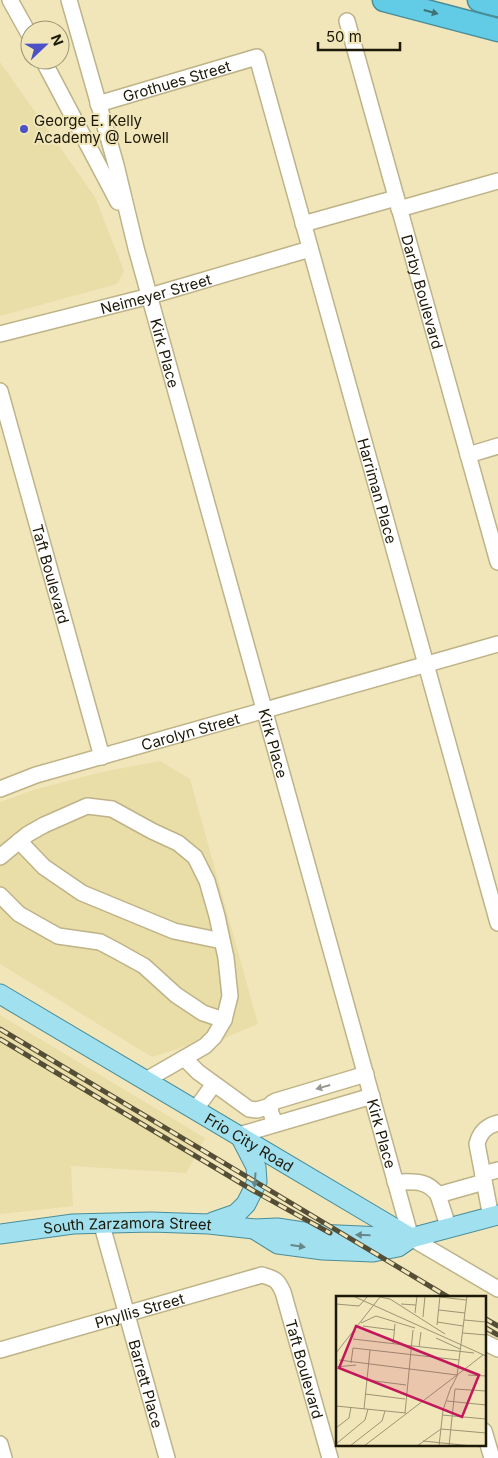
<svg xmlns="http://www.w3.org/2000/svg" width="498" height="1458" font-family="Inter,sans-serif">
<rect width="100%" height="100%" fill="#f1e6ba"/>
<g fill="#e9dda8">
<path d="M0,62L95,197L124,271L117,284L0,316Z"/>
<path d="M160,761L190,779L258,1024L229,1036L208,1052L199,1042L152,1057L0,964V802L33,790L102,772Z"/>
<path d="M0,1015L205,1138L186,1173L71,1166L73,1206L0,1214Z"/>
</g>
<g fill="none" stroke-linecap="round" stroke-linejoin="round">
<g stroke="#beb388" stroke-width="18">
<g id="minor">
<path d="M10,0L30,36"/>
<path id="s1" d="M69,0L116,165L136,248L411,1238L498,1289"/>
<path id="s2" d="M347,21L498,562"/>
<path d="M43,60L118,202"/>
<path id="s3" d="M98,104L257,57L498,923"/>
<path d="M399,209L498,181"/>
<path d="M303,224L396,198"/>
<path id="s4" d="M0,334L150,296L310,249"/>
<path id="s5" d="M0,391L102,757"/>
<path d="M468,455L498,446"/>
<path id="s6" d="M0,789L36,775L498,644"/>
<path d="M19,841L44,867L82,893L174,931L222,941"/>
<path d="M0,857L28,834L44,825L87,806L112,809L152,831L178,843L195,857L207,881L217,916L226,958L230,996L224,1020L214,1037L205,1046L146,1080"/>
<path d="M0,895L19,914L58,936L100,942L117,951L144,966L176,995L203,1013L224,1020"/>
<path d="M184,1058L198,1072L249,1109L257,1110L270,1106"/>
<path d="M195,1110L214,1084"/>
<path d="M275,1124L270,1110L272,1103L276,1101L366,1074"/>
<path d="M239,1135L372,1096"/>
<path d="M483,1174L498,1170"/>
<path d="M395,1182C413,1182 427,1179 438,1195"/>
<path d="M491,1217L477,1144C480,1132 486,1126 498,1123"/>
<path id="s7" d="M101,1222L167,1458"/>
<path d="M449,1229L438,1195L484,1182"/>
<path d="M484,1342L498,1349"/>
<path id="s8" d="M0,1350L262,1275C275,1279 277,1279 283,1292L330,1458"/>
<path d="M484,1431L492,1458"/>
<path d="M0,1444L4,1458"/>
</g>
</g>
<g stroke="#4a8d98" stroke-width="21">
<g id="major">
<path id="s9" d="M0,994L411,1238"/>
<path d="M213,1222L236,1214L246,1204L257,1182L256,1167L240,1136"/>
<path d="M254,1229L278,1244L323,1250L373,1252L398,1247L411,1238L498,1215"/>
<path id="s10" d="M0,1234L73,1224L151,1222L209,1224L254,1229L277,1228L317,1234L405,1238"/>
</g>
</g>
<g stroke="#4a8d98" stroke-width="25">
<g id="highway">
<path d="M384,0L498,30"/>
<path d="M479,0L498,5"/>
</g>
</g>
<use href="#minor" stroke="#fff" stroke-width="15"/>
<use href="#major" stroke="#a1e0ef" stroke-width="19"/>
<use href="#highway" stroke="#62cbe5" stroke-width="22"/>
<g stroke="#544e36" stroke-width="5">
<g id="rail">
<path d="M0,1029L448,1297"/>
<path d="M0,1039L254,1191L330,1233"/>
<path d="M484,1318L498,1326"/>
<path d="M484,1327L498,1335"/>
</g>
</g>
<use href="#rail" stroke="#f1e6ba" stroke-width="3" stroke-dasharray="9" stroke-linecap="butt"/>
</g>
<defs><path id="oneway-solid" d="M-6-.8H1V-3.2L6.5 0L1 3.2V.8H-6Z" transform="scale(1.25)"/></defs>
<use fill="#407276" href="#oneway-solid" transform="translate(431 12) rotate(15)"/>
<use fill="#999890" href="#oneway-solid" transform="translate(323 1087) rotate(164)"/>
<g fill="#668687">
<use href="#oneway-solid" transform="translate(255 1180) rotate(94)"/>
<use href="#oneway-solid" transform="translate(363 1235) rotate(-179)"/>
<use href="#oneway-solid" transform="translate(298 1246) rotate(8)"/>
</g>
<circle fill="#4c51c7" stroke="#f1e6ba" stroke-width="2" cx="24" cy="129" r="5"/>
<g text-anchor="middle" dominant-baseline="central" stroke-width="4" stroke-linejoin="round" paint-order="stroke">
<g font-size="15" fill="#1d1908" stroke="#f1e6ba">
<text stroke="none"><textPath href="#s3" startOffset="82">Grothues Street</textPath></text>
<text stroke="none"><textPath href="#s2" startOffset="281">Darby Boulevard</textPath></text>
<text stroke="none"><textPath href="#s4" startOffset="161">Neimeyer Street</textPath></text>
<text stroke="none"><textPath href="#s1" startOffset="366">Kirk Place</textPath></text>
<text stroke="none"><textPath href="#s3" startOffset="616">Harriman Place</textPath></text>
<text stroke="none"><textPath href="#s5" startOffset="190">Taft Boulevard</textPath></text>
<text stroke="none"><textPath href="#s6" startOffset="199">Carolyn Street</textPath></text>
<text stroke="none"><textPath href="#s1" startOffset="771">Kirk Place</textPath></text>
<text stroke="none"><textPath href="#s1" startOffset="1176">Kirk Place</textPath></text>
<text stroke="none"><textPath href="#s9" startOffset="290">Frio City Road</textPath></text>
<text stroke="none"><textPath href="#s10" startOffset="128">South Zarzamora Street</textPath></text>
<text stroke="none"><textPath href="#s8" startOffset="145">Phyllis Street</textPath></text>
<text stroke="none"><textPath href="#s8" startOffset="381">Taft Boulevard</textPath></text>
<text stroke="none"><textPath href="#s7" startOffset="168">Barrett Place</textPath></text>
</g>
<g font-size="15" fill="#1d1908" stroke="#f1e6ba" text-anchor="start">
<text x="34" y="120">George E. Kelly<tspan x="34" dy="17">Academy @ Lowell</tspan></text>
</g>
</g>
<g transform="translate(336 1296)">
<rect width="150" height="150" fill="#f1e6ba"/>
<path fill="none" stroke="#9c9473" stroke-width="1" d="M17,0L150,60M104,1L130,4M0,8L23,10L32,0M65,8L80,9M103,14L129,17M79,17L81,0M87,21L89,0M128,24L150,26M101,26L127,30M25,27L40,20L79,32M101,29L104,0M27,30L58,34M127,37L150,39M100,42L124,53M17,43L138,57M57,48L59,28M83,51L85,36M0,57L44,1L54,3L109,38M3,64L121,79L147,59M15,67L17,52L123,64M0,71L20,69M132,79L150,80M31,84L70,89M115,92L121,80L131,0M29,98L69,103M111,105L150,109M0,110L70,117M28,113L34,54M69,117L77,34M106,119L150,123M0,132L13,122L15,111M87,145L136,150M0,148L29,124L32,113M14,150L46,125L49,115M28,150L121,79M81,150L105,133L150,137M103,150L107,114L115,91M113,150L119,93L150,95"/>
<path fill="#c2185b" fill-opacity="0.15" stroke="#c2185b" stroke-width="2.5" d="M20,30L143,79L126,121L3,72Z"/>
<rect width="150" height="150" fill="none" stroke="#1d1908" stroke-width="2.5"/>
</g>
<g transform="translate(45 45) rotate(68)"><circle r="24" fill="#f1e6ba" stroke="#9c9473"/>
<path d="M0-4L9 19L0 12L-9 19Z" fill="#4c51c7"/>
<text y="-8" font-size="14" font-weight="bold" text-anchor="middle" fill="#1d1908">N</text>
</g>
<path d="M318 42v8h82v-8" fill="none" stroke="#1d1908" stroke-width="2.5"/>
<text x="326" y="42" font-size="15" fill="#1d1908" stroke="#f1e6ba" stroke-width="4" paint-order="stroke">50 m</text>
</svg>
